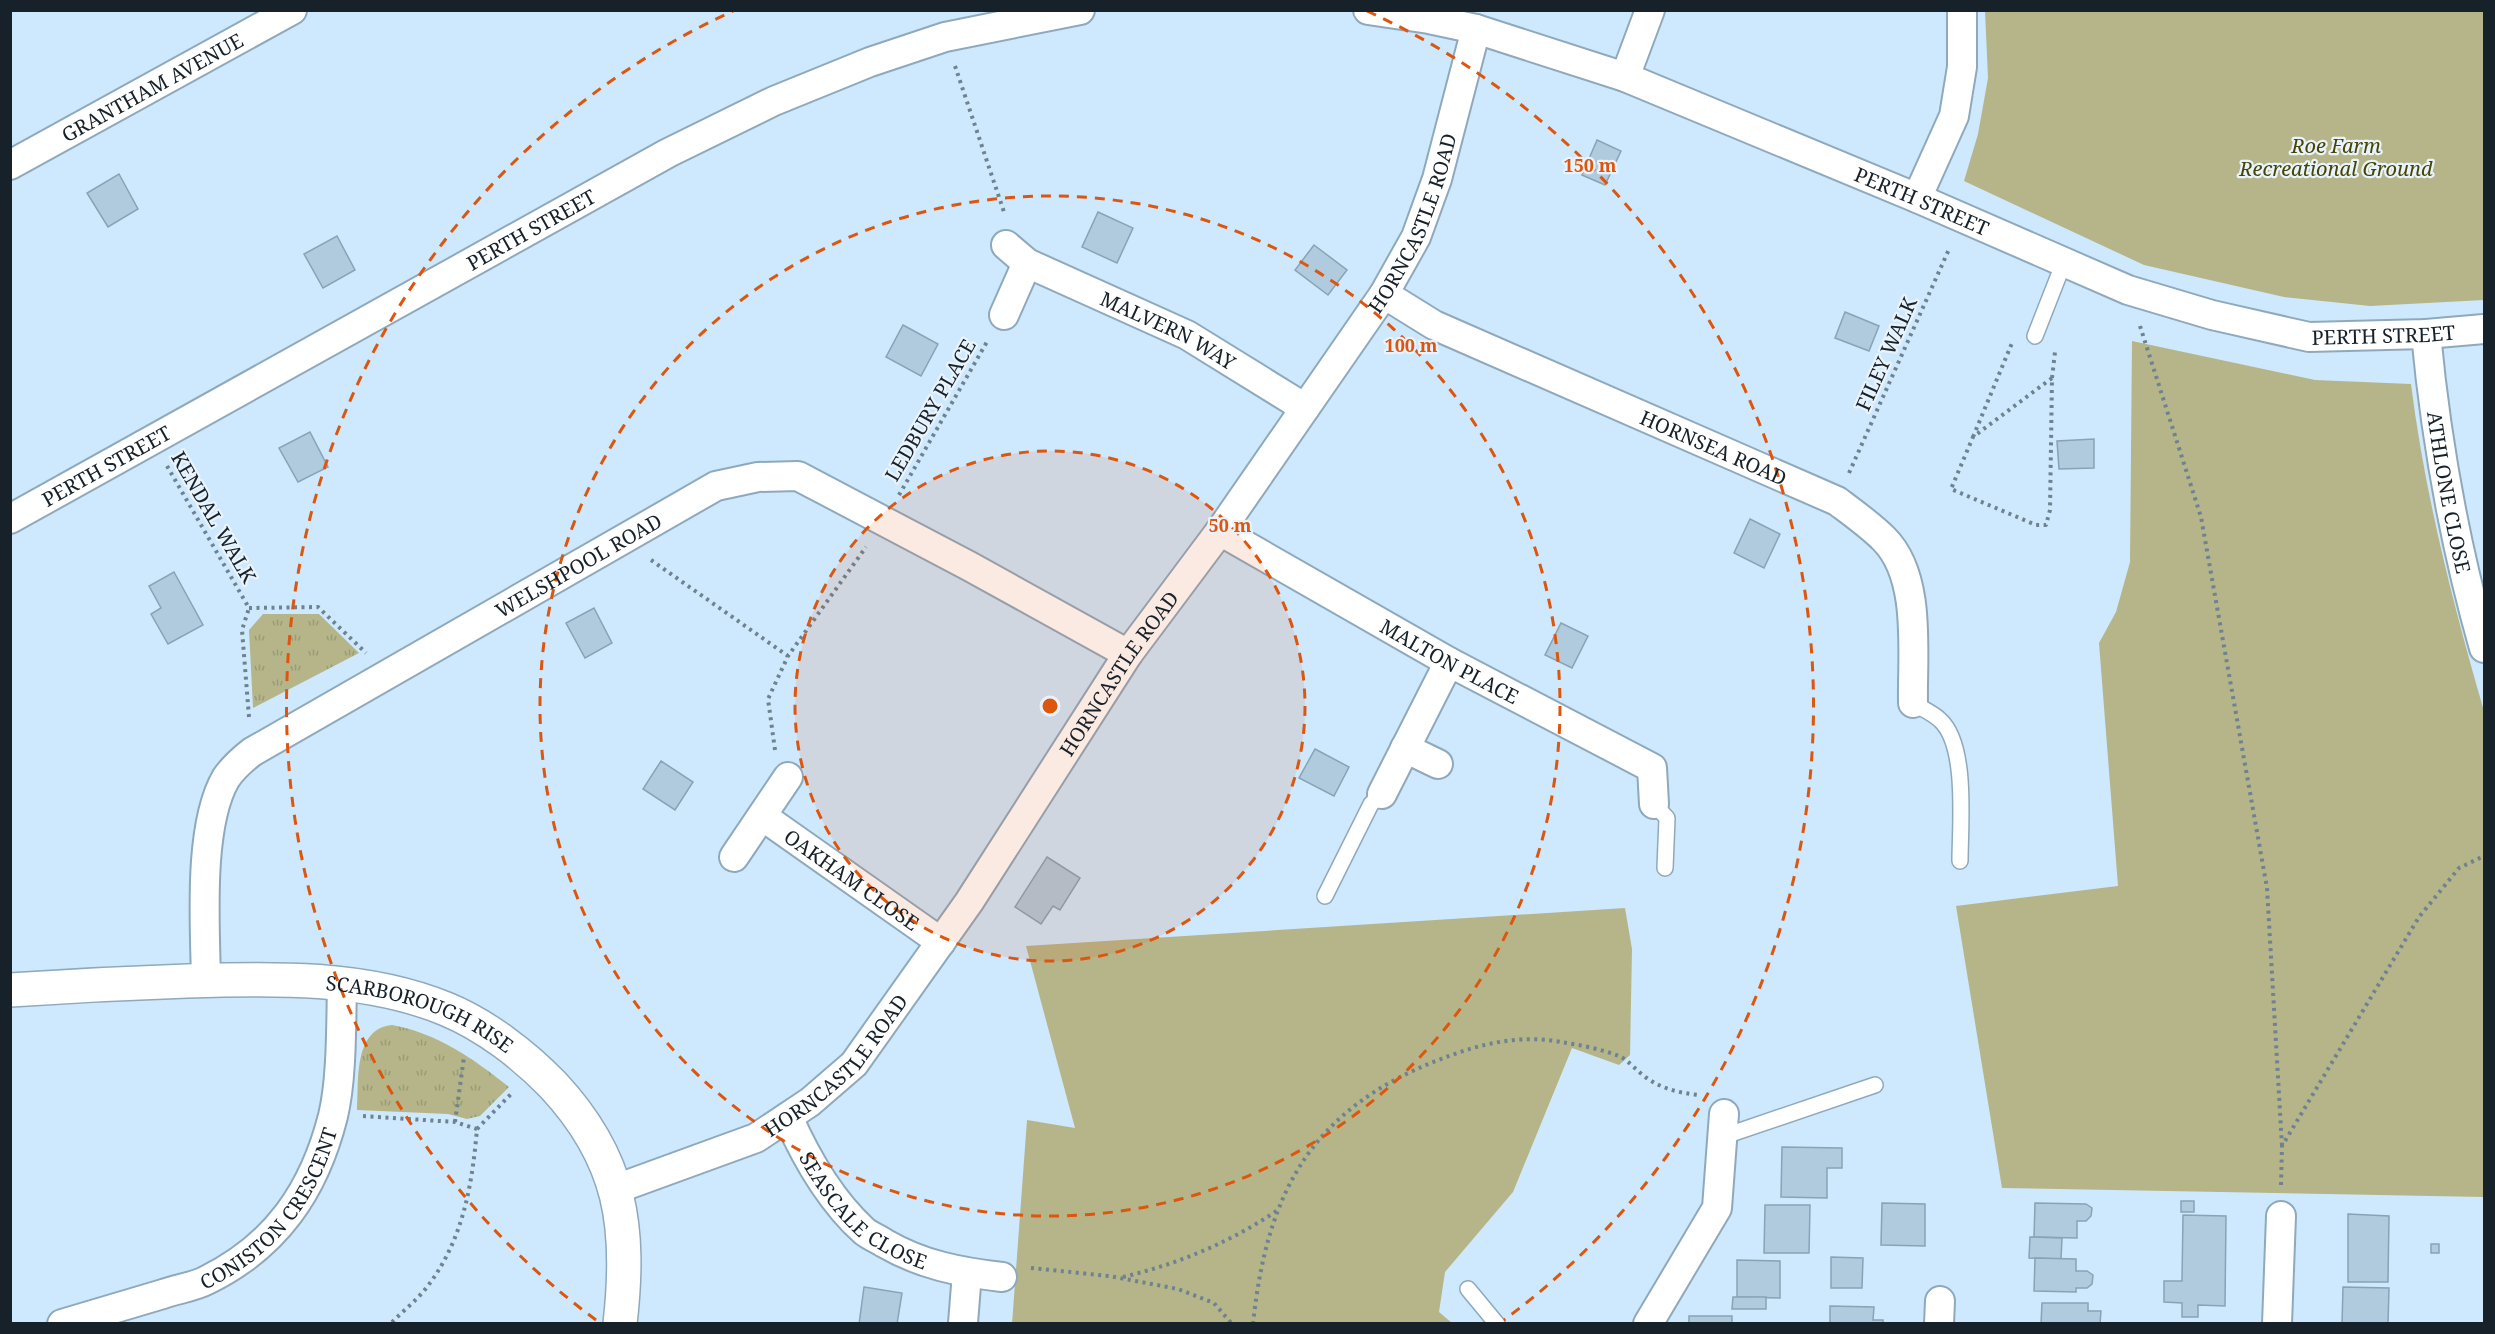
<svg xmlns="http://www.w3.org/2000/svg" width="2495" height="1334" font-family="'Noto Serif',serif">
<defs>
<pattern id="grass-tufts" width="24" height="20" patternUnits="userSpaceOnUse" patternTransform="scale(1.5)"><rect width="24" height="20" fill="#b5b589"/><path d="M3 7l-1-3M5 7V3M7 7l1-3M15 17l-1-3M17 17v-4M19 17l1-3" fill="none" stroke="#9b9b76"/></pattern>
</defs>
<rect width="100%" height="100%" fill="#cee9fd"/>
<g fill="url(#grass-tufts)">
<path d="M263,614H319L359,653L253,708L249,630Z"/>
<path d="M392,1025C437,1033 474,1059 509,1087L480,1116L467,1119L448,1114L357,1110C359,1081 353,1029 392,1025Z"/>
</g>
<g fill="#b5b589">
<path d="M1985,11H2484V300L2370,306L2284,297L2144,265L1964,181L1978,134L1988,78Z"/>
<path d="M2132,341L2315,380L2411,384C2425,495 2453,604 2484,711V1197L2002,1188L1956,906L2118,886L2099,643L2116,612L2130,562Z"/>
<path d="M1625,908L1632,949L1630,1055L1619,1065L1572,1048L1513,1192L1445,1272L1439,1312L1452,1323L1012,1324L1027,1120L1075,1128L1026,946Z"/>
</g>
<g fill="#b0cade" stroke="#89a2b5" stroke-width="1.5">
<path d="M1597,140L1621,151L1605,185L1582,175Z"/>
<path d="M119,174L138,209L108,227L87,193Z"/>
<path d="M1098,212L1133,228L1117,263L1082,247Z"/>
<path d="M337,236L355,270L323,288L304,254Z"/>
<path d="M1314,245L1347,270L1328,295L1295,270Z"/>
<path d="M1845,312L1879,326L1869,351L1835,338Z"/>
<path d="M903,325L938,344L921,376L886,357Z"/>
<path d="M310,432L328,467L298,482L279,448Z"/>
<path d="M2094,439V468L2059,469L2057,441Z"/>
<path d="M1750,519L1780,534L1764,568L1734,553Z"/>
<path d="M174,572L203,625L168,644L151,614L161,608L149,586Z"/>
<path d="M594,608L612,643L585,658L566,623Z"/>
<path d="M1561,623L1588,636L1572,668L1545,655Z"/>
<path d="M1315,749L1349,767L1334,796L1299,778Z"/>
<path d="M661,761L693,782L675,810L643,789Z"/>
<path d="M1047,857L1080,878L1060,910L1053,906L1041,924L1015,907Z"/>
<path d="M1782,1147L1842,1148V1168H1827V1198L1781,1197Z"/>
<rect x="2181" y="1201" width="13" height="11"/>
<path d="M1882,1203L1925,1204V1246L1881,1245Z"/>
<path d="M2035,1203L2086,1204L2092,1208L2091,1216L2086,1221H2077V1238L2034,1237Z"/>
<path d="M1765,1205H1810L1809,1253H1764Z"/>
<path d="M2348,1214L2389,1216L2388,1282H2348Z"/>
<path d="M2183,1215L2226,1216L2225,1306L2198,1305V1317H2182V1303L2164,1302V1281H2182Z"/>
<path d="M2030,1237L2062,1238L2061,1259L2029,1258Z"/>
<rect x="2431" y="1244" width="8" height="9"/>
<path d="M1831,1257L1863,1258L1862,1288H1831Z"/>
<path d="M2035,1258L2076,1259V1271H2087L2093,1275L2092,1284L2087,1288H2076V1292L2034,1291Z"/>
<path d="M1737,1260L1780,1261V1298L1737,1297Z"/>
<path d="M864,1287L902,1293L897,1324H859Z"/>
<path d="M2343,1287L2389,1288L2388,1324H2342Z"/>
<path d="M1733,1297H1766V1309H1732Z"/>
<path d="M2042,1303H2088V1311H2101L2100,1324H2041Z"/>
<path d="M1830,1306L1874,1307L1873,1320H1883V1324H1830Z"/>
<rect x="1689" y="1316" width="43" height="8"/>
</g>
<g fill="none" stroke-linecap="round" stroke-linejoin="round">
<g stroke="#8fa9bc" stroke-width="18">
<g id="lane">
<path d="M2035,336L2064,262"/>
<path d="M1913,703C1921,708 1933,713 1940,720C1968,745 1960,826 1960,861"/>
<path d="M1654,804L1667,818L1665,868"/>
<path d="M1325,896L1371,804L1382,794"/>
<path d="M1722,1137L1875,1085"/>
<path d="M1468,1289L1497,1324"/>
</g>
</g>
<g stroke="#8fa9bc" stroke-width="32">
<g id="street">
<path id="s1" d="M1368,10L1429,19L1476,29L1625,77L1917,198L2128,290L2212,315L2309,337L2426,334L2484,329"/>
<path d="M1625,77L1650,10"/>
<path id="s2" d="M10,165L292,10"/>
<path d="M1917,198L1954,116L1962,67V10"/>
<path id="s3" d="M1006,245L1027,263L1187,335L1305,408"/>
<path id="s4" d="M1384,294L1434,325L1837,501C1853,513 1870,525 1884,539C1922,577 1912,653 1913,703"/>
<path d="M1004,315L1027,263"/>
<path id="s5" d="M2426,334C2436,441 2455,546 2484,648"/>
<path id="s6" d="M10,519L668,153L774,101L870,62L945,37L1080,10"/>
<path id="s7" d="M1220,531L1449,662L1652,768L1654,804"/>
<path d="M1405,748L1438,764"/>
<path d="M1382,794L1449,662"/>
<path id="s8" d="M762,816L941,942"/>
<path d="M734,857L788,777"/>
<path id="s9" d="M206,980C205,924 198,826 226,778C233,768 243,759 252,752L716,486L758,477L798,476L969,566L1128,654"/>
<path id="s10" d="M788,1117C806,1158 830,1200 864,1231C870,1236 878,1239 884,1243C922,1265 959,1272 1002,1277"/>
<path id="s11" d="M616,1189L756,1138L810,1102L854,1064L969,902L1128,654L1220,531L1384,294L1416,237L1437,179L1476,29"/>
<path d="M963,1323L967,1273"/>
<path id="s12" d="M62,1324C96,1314 129,1304 163,1294C177,1289 194,1287 207,1280C276,1246 314,1191 333,1116C342,1079 341,1024 342,984"/>
<path d="M1648,1324L1717,1208L1724,1114"/>
<path d="M1939,1324L1940,1301"/>
<path d="M2277,1324L2281,1216"/>
</g>
</g>
<g stroke="#8fa9bc" stroke-width="36">
<g id="secondary">
<path id="s13" d="M10,990C69,986 128,983 187,981C273,978 366,976 446,1009C485,1025 524,1055 553,1085C622,1159 631,1227 620,1324"/>
</g>
</g>
<g stroke="#6f828f" stroke-width="4" stroke-dasharray="3 4.5" stroke-linecap="butt">
<path d="M955,66L1005,215"/>
<path d="M2140,326L2201,517L2267,888L2282,1146"/>
<path d="M2052,378L1973,437L1951,489L2036,525H2046L2050,510L2052,378L2055,352"/>
<path d="M1973,437L2012,343"/>
<path d="M167,466L249,608"/>
<path d="M1849,473L1950,247"/>
<path d="M899,495L988,340"/>
<path d="M651,560L788,656"/>
<path d="M249,608L318,607L366,653"/>
<path d="M249,717L242,630L249,608"/>
<path d="M775,750L768,699L788,656L866,547"/>
<path d="M363,1116L455,1122L477,1129C472,1186 463,1240 427,1287C417,1300 402,1312 390,1324"/>
<path d="M455,1122L464,1057"/>
<path d="M477,1129L512,1093"/>
<path d="M2281,1185L2282,1146L2419,917L2459,868L2484,856"/>
<path d="M1031,1268L1109,1276L1178,1289L1214,1303L1232,1324"/>
<path d="M1123,1277C1178,1264 1231,1242 1278,1210"/>
<path d="M1253,1324C1267,1191 1312,1108 1441,1059C1479,1044 1520,1034 1561,1042C1580,1045 1601,1049 1619,1056C1628,1060 1636,1070 1644,1076C1660,1088 1678,1093 1699,1095"/>
</g>
<use href="#lane" stroke="#fff" stroke-width="15"/>
<use href="#street" stroke="#fff" stroke-width="28"/>
<use href="#secondary" stroke="#fff" stroke-width="33"/>
</g>
<circle cx="1050" cy="706" r="255" fill="#de560d" fill-opacity=".12"/>
<g fill="none" stroke="#de560d" stroke-width="3" stroke-dasharray="10 8">
<circle cx="1050" cy="706" r="255"/>
<circle cx="1050" cy="706" r="510"/>
<path d="M596 1320A764 764 0 0 1 733 11M1367 11A764 764 0 0 1 1504 1320"/>
</g>
<g text-anchor="middle" dominant-baseline="central" stroke-width="4.5" stroke-linejoin="round" paint-order="stroke">
<g font-size="20" fill="#172129" stroke="#e9f3fc">
<text stroke="none"><textPath href="#s2" startOffset="162">GRANTHAM AVENUE</textPath></text>
<text stroke="none"><textPath href="#s1" startOffset="588">PERTH STREET</textPath></text>
<text stroke="none"><textPath href="#s11" startOffset="1284">HORNCASTLE ROAD</textPath></text>
<text stroke="none"><textPath href="#s6" startOffset="596">PERTH STREET</textPath></text>
<text stroke="none"><textPath href="#s3" startOffset="184">MALVERN WAY</textPath></text>
<text stroke="none"><textPath href="#s1" startOffset="1074">PERTH STREET</textPath></text>
<text transform="translate(1886 354) rotate(-66)">FILEY WALK</text>
<text transform="translate(930 410) rotate(-60)">LEDBURY PLACE</text>
<text stroke="none"><textPath href="#s4" startOffset="364">HORNSEA ROAD</textPath></text>
<text stroke="none"><textPath href="#s6" startOffset="110">PERTH STREET</textPath></text>
<text stroke="none"><textPath href="#s5" startOffset="160">ATHLONE CLOSE</textPath></text>
<text transform="translate(214 517) rotate(60)">KENDAL WALK</text>
<text stroke="none"><textPath href="#s9" startOffset="618">WELSHPOOL ROAD</textPath></text>
<text stroke="none"><textPath href="#s7" startOffset="264">MALTON PLACE</textPath></text>
<text stroke="none"><textPath href="#s11" startOffset="744">HORNCASTLE ROAD</textPath></text>
<text stroke="none"><textPath href="#s8" startOffset="110">OAKHAM CLOSE</textPath></text>
<text stroke="none"><textPath href="#s13" startOffset="416">SCARBOROUGH RISE</textPath></text>
<text stroke="none"><textPath href="#s11" startOffset="258">HORNCASTLE ROAD</textPath></text>
<text stroke="none"><textPath href="#s12" startOffset="249">CONISTON CRESCENT</textPath></text>
<text stroke="none"><textPath href="#s10" startOffset="124">SEASCALE CLOSE</textPath></text>
</g>
<g font-size="20" font-style="italic" fill="#464402" stroke="#e9f3fc">
<text x="2336" y="145">Roe Farm<tspan x="2336" dy="23">Recreational Ground</tspan></text>
</g>
</g>
<circle cx="1050" cy="706" r="9" fill="#de560d" stroke="#e9f3fc" stroke-width="3"/>
<g font-size="18" text-anchor="middle" font-weight="bold" fill="#de560d" stroke="#e9f3fc" stroke-width="4.5" stroke-linejoin="round" paint-order="stroke">
<text x="1590" y="172">150 m</text>
<text x="1411" y="352">100 m</text>
<text x="1230" y="532">50 m</text>
</g>
<rect width="2495" height="1334" fill="none" stroke="#172129" stroke-width="24"/>
</svg>
